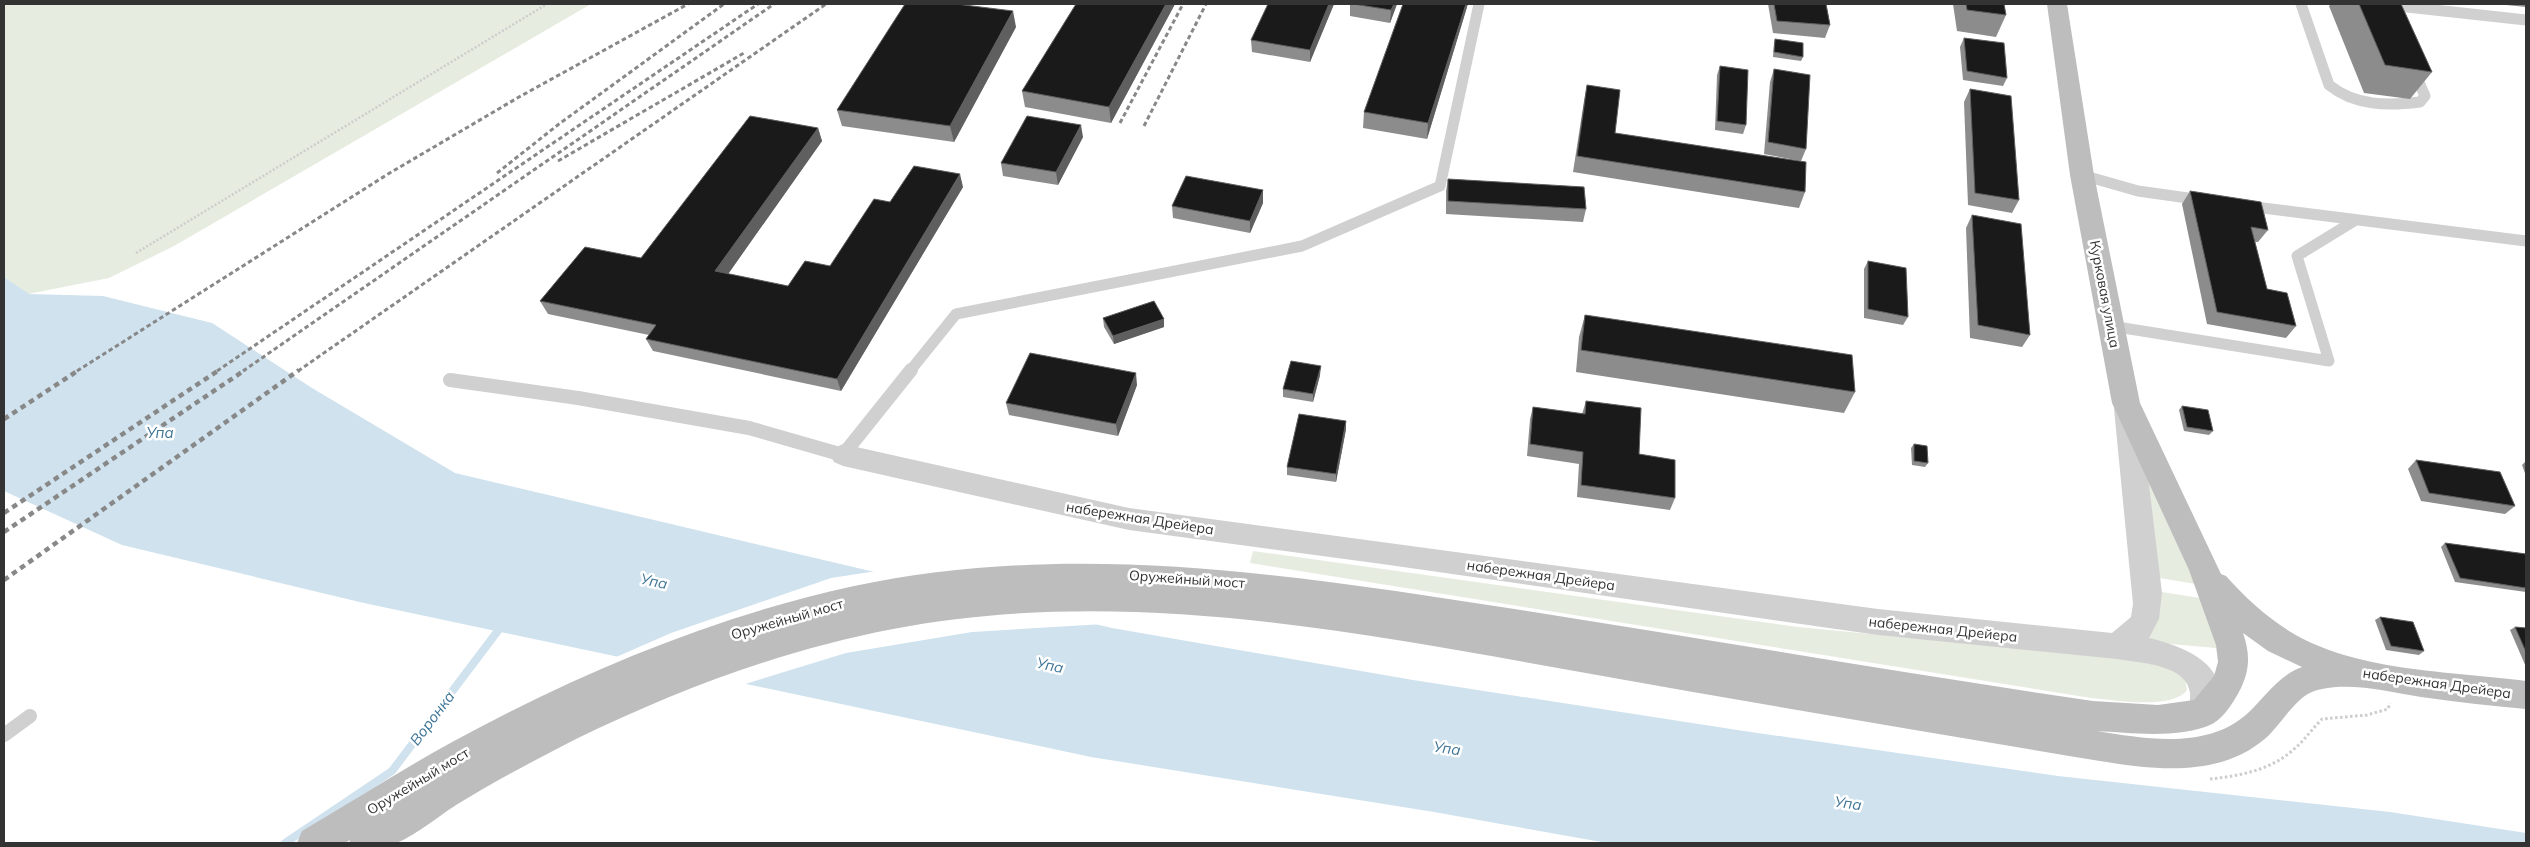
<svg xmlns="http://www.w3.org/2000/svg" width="2530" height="847" font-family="Mulish,sans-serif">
<rect width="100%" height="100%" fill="#fff"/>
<g fill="#e6ecdf">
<path d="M4,4H591L174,246L109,278L28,294L4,277Z"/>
<path d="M2147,468L2196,584L2159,578Z"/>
<path d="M1253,551L1798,627L2162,662L2185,679L2187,690C2173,710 2113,700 2091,698L1250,563Z"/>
<path d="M2162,592L2200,598L2217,639L2216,648L2147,642L2157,618Z"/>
</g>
<path fill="#cfe2ee" d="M4,277L29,294L103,296L212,323L312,388L455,473L1112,628L1413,680L1744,731L2058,776L2390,812L2526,833V843H1607L1434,812L1091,757L364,603L122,545L4,491Z"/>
<path fill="#fff" d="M877,571L1104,624L972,632L846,653L742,685L614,658L671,633L831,578Z"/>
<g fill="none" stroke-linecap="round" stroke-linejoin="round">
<path stroke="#cfe2ee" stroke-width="8" d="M285,843L392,771L503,624"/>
<path stroke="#cdcdcd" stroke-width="2.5" stroke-dasharray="2 2" stroke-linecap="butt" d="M136,253L547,4"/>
<path stroke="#cdcdcd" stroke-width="3" stroke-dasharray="2.5 2.5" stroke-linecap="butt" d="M2210,779C2239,776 2271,770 2293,750C2304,741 2312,729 2322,719L2367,715L2388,709L2390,703"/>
<g stroke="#d0d0d0" stroke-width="11">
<path d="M2301,4L2329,85C2355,106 2388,106 2420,102L2425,96L2414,71"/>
<path d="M2388,10L2393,7H2407L2526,20"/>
<path d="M2082,175L2138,191L2202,200"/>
<path d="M2247,206L2526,241"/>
<path d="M2111,326L2329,361L2297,256L2354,221"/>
<path d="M910,371L956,314L1302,246L1440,186L1479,4"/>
</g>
<g stroke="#d0d0d0" stroke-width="14">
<path d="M450,380L578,398L749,428L843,455L911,370"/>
<path d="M4,735L30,716"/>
</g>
<path fill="#d0d0d0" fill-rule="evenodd" d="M2127,399L2136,402L2140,409L2162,593L2159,619L2149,638C2192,648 2238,670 2214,723L2203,727L2192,723C2186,709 2191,705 2190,693C2187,664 2139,663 2117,659L1878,635L1382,564L1129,530L843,466L834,462L830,455L834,448L843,444L1129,508L1878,609L2112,633L2131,617L2133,604L2114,409L2118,402Z"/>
<path fill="#bdbdbd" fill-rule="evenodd" d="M2047,4H2067L2094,175L2140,403L2221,574L2226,576C2245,597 2264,615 2289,631C2355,672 2451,671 2526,681V709C2491,706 2456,702 2421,697C2389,692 2343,680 2312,692C2296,698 2280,725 2267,737C2221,778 2156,770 2100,761C1932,733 1765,705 1597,675C1366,634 1128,584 893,629C783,650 677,690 576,739C535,760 495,781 456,805C442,814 409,840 395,843C381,846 363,843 349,843L350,840L345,843H297L302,831C353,801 403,769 454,741C579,673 715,616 854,586C1076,539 1300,576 1521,610C1712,640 1902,673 2093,701L2158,705L2194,700L2214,676L2218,662L2216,645L2189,570L2112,403L2070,175ZM2243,633L2268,651L2302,667C2278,676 2266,696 2248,713C2208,750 2146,739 2097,731C2131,733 2181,739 2212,724C2224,718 2235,700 2241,688C2250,669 2250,653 2243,633Z"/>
<g stroke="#888" stroke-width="3" stroke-dasharray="4.5 3" stroke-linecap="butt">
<path d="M1120,123L1183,4"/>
<path d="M1144,126L1206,4"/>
<path d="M558,161L744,53"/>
<path d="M497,173L559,124L724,4"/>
<path d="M77,371L388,174L519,97L688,4"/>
<path d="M217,371L758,4"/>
<path d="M243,371L774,4"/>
<path d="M298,371L826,4"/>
</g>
<g stroke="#888" stroke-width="4.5" stroke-dasharray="5.5 4.5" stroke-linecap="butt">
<path d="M4,419L79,370"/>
<path d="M4,513L219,370"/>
<path d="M4,532L245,370"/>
<path d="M4,580L299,370"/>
</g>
</g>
<g fill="#8c8c8c">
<path d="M1175,4L1111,123L1025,107L1022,91Z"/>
<path d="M1268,4H1334L1310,62L1252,52L1251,40Z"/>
<path d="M1350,4H1397L1390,23L1350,16Z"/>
<path d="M1768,4H1826L1830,25L1825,38L1773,33Z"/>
<path d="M1953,4H2004L2006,15L1996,37L1957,31Z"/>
<path d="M2331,4H2401L2432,72L2410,99L2364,93L2329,6Z"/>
<path d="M2496,4H2526V7Z"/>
<path d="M1467,7L1427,139L1363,128L1364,112Z"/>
<path d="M1016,27L954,142L842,126L837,110Z"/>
<path d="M1964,38L2007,78L2003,86L1963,80L1960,47Z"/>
<path d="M1775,39L1803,57L1801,61L1773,57L1774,43Z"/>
<path d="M1720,66L1746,125L1743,134L1715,130L1717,75Z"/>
<path d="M1774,69L1806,149L1801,161L1764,154L1770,82Z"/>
<path d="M1587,85L1615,133L1805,192L1799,208L1573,172L1584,101Z"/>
<path d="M1970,89L2019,200L2012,213L1968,205L1964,102Z"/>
<path d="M818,128L822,141L728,274L788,286L830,266L890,202L963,187L841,391L653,351L646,339L649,335L548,314L540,301L641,258Z"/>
<path d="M1083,137L1058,185L1003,176L1001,163Z"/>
<path d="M1448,179L1586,209L1583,222L1446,214V191Z"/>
<path d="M1263,190V203L1250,233L1173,218L1172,206Z"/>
<path d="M2190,191L2268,230L2258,242H2255L2267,289L2296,326L2286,338L2207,324L2182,204Z"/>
<path d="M1972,215L2030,335L2022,347L1970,338L1966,228Z"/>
<path d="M1868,261L1908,317L1903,325L1864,318V269Z"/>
<path d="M1585,315L1855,392L1844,413L1576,372L1579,337Z"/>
<path d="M1103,318L1164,319V327L1114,344L1104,327Z"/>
<path d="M1320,375L1313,402L1283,397V389Z"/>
<path d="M1137,385L1118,436L1009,415L1006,403Z"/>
<path d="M1586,401L1639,454L1675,498L1670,510L1577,497L1579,464L1527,456L1530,419L1533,407L1582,414Z"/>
<path d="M2182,406L2213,431L2209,435L2184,431L2179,410Z"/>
<path d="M1346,421V429L1336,482L1287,475V467Z"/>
<path d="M1914,444L1928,463L1925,467L1912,465L1911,448Z"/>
<path d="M2416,460L2515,506L2505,514L2421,501L2408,469Z"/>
<path d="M2526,461V476L2522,465Z"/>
<path d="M2445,543L2526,554V592L2455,582L2441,547Z"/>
<path d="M2380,617L2424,651L2419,655L2386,650L2375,620Z"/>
<path d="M2515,627L2526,628V667L2510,630Z"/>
</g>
<g fill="#5f5f5f">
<path d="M1166,4H1175L1111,123L1109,107Z"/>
<path d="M1329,4H1334L1310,62V50Z"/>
<path d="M1394,4H1397L1390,23L1391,10Z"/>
<path d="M1466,4H1468L1467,7L1427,139L1428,123Z"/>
<path d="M1013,11L1016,27L954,142L950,126Z"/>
<path d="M1081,125L1083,137L1058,185L1056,172Z"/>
<path d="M818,128L822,141L721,284L715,271Z"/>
<path d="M960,174L963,187L841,391L837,379Z"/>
<path d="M1263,190V203L1250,233V221Z"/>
<path d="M1164,319V327L1114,344L1113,336Z"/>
<path d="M1321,366L1320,375L1313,402V394Z"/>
<path d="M1136,373L1137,385L1118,436L1116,424Z"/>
<path d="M1346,421V429L1336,482V474Z"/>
</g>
<g fill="#1a1a1a" stroke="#5f5f5f">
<path d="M905,4H956L1013,11L950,126L837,110Z"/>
<path d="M1076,4H1166L1109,107L1022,91Z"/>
<path d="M1268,4H1329L1310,50L1251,40Z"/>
<path d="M1353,4H1394L1391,10Z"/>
<path d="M1403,4H1466L1428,123L1364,112Z"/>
<path d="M1774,4H1826L1830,25L1777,21Z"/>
<path d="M1966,4H2004L2006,15L1967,10Z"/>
<path d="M2359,4H2401L2432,72L2385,65Z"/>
<path d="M1964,38L2004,43L2007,78L1967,71Z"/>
<path d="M1775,39L1803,43V57L1774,52Z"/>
<path d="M1720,66L1748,70L1746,125L1717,121Z"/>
<path d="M1774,69L1810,75L1806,149L1768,142Z"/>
<path d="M1587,85L1620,90L1615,133L1806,162L1805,192L1577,156Z"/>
<path d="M1970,89L2011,96L2019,200L1975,193Z"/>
<path d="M750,116L818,128L715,271L788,286L805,261L830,266L874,199L890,202L914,166L960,174L837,379L646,339L656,325L540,301L585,247L641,258Z"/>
<path d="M1027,116L1081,125L1056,172L1001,163Z"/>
<path d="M1186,176L1263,190L1250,221L1172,206Z"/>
<path d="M1448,179L1584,187L1586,209L1448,201Z"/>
<path d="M2190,191L2261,202L2268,230L2251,227L2267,289L2287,293L2296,326L2217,312Z"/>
<path d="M1972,215L2021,224L2030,335L1978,325Z"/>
<path d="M1868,261L1906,268L1908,317L1868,309Z"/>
<path d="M1154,301L1164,319L1113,336L1103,318Z"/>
<path d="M1585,315L1852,355L1855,392L1581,350Z"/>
<path d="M1030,353L1136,373L1116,424L1006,403Z"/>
<path d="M1291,361L1321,366L1313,394L1283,389Z"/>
<path d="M1586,401L1641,408L1639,454L1675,460V498L1581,485L1583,452L1530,444L1533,407L1585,414Z"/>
<path d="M2182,406L2208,410L2213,431L2187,427Z"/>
<path d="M1299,414L1346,421L1336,474L1287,467Z"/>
<path d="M1914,444L1927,446L1928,463L1914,461Z"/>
<path d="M2416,460L2500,472L2515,506L2429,493Z"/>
<path d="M2445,543L2526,554V588L2460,578Z"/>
<path d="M2380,617L2413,622L2424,651L2391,646Z"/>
<path d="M2515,627L2526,628V652Z"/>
</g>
<g text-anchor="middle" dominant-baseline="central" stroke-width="5" stroke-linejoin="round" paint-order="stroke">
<g font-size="14" fill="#333" stroke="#fff">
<text transform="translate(2105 294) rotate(79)">Курковая улица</text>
<text transform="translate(1140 518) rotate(9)">набережная Дрейера</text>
<text transform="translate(1541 575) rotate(8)">набережная Дрейера</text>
<text transform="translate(1187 579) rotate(4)">Оружейный мост</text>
<text transform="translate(787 619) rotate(-16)">Оружейный мост</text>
<text transform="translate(1943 629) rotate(6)">набережная Дрейера</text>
<text transform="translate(2437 683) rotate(8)">набережная Дрейера</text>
<text transform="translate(418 781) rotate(-31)">Оружейный мост</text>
</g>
<g font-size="15" font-style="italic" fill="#3f7597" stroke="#fff">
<text x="160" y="432">Упа</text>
<text transform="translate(654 581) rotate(12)">Упа</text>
<text transform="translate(1050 665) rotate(12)">Упа</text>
<text transform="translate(432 718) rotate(-53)">Воронка</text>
<text transform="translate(1447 748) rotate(8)">Упа</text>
<text transform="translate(1848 803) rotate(8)">Упа</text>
</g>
</g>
<rect width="2530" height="847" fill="none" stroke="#333333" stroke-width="10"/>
</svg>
